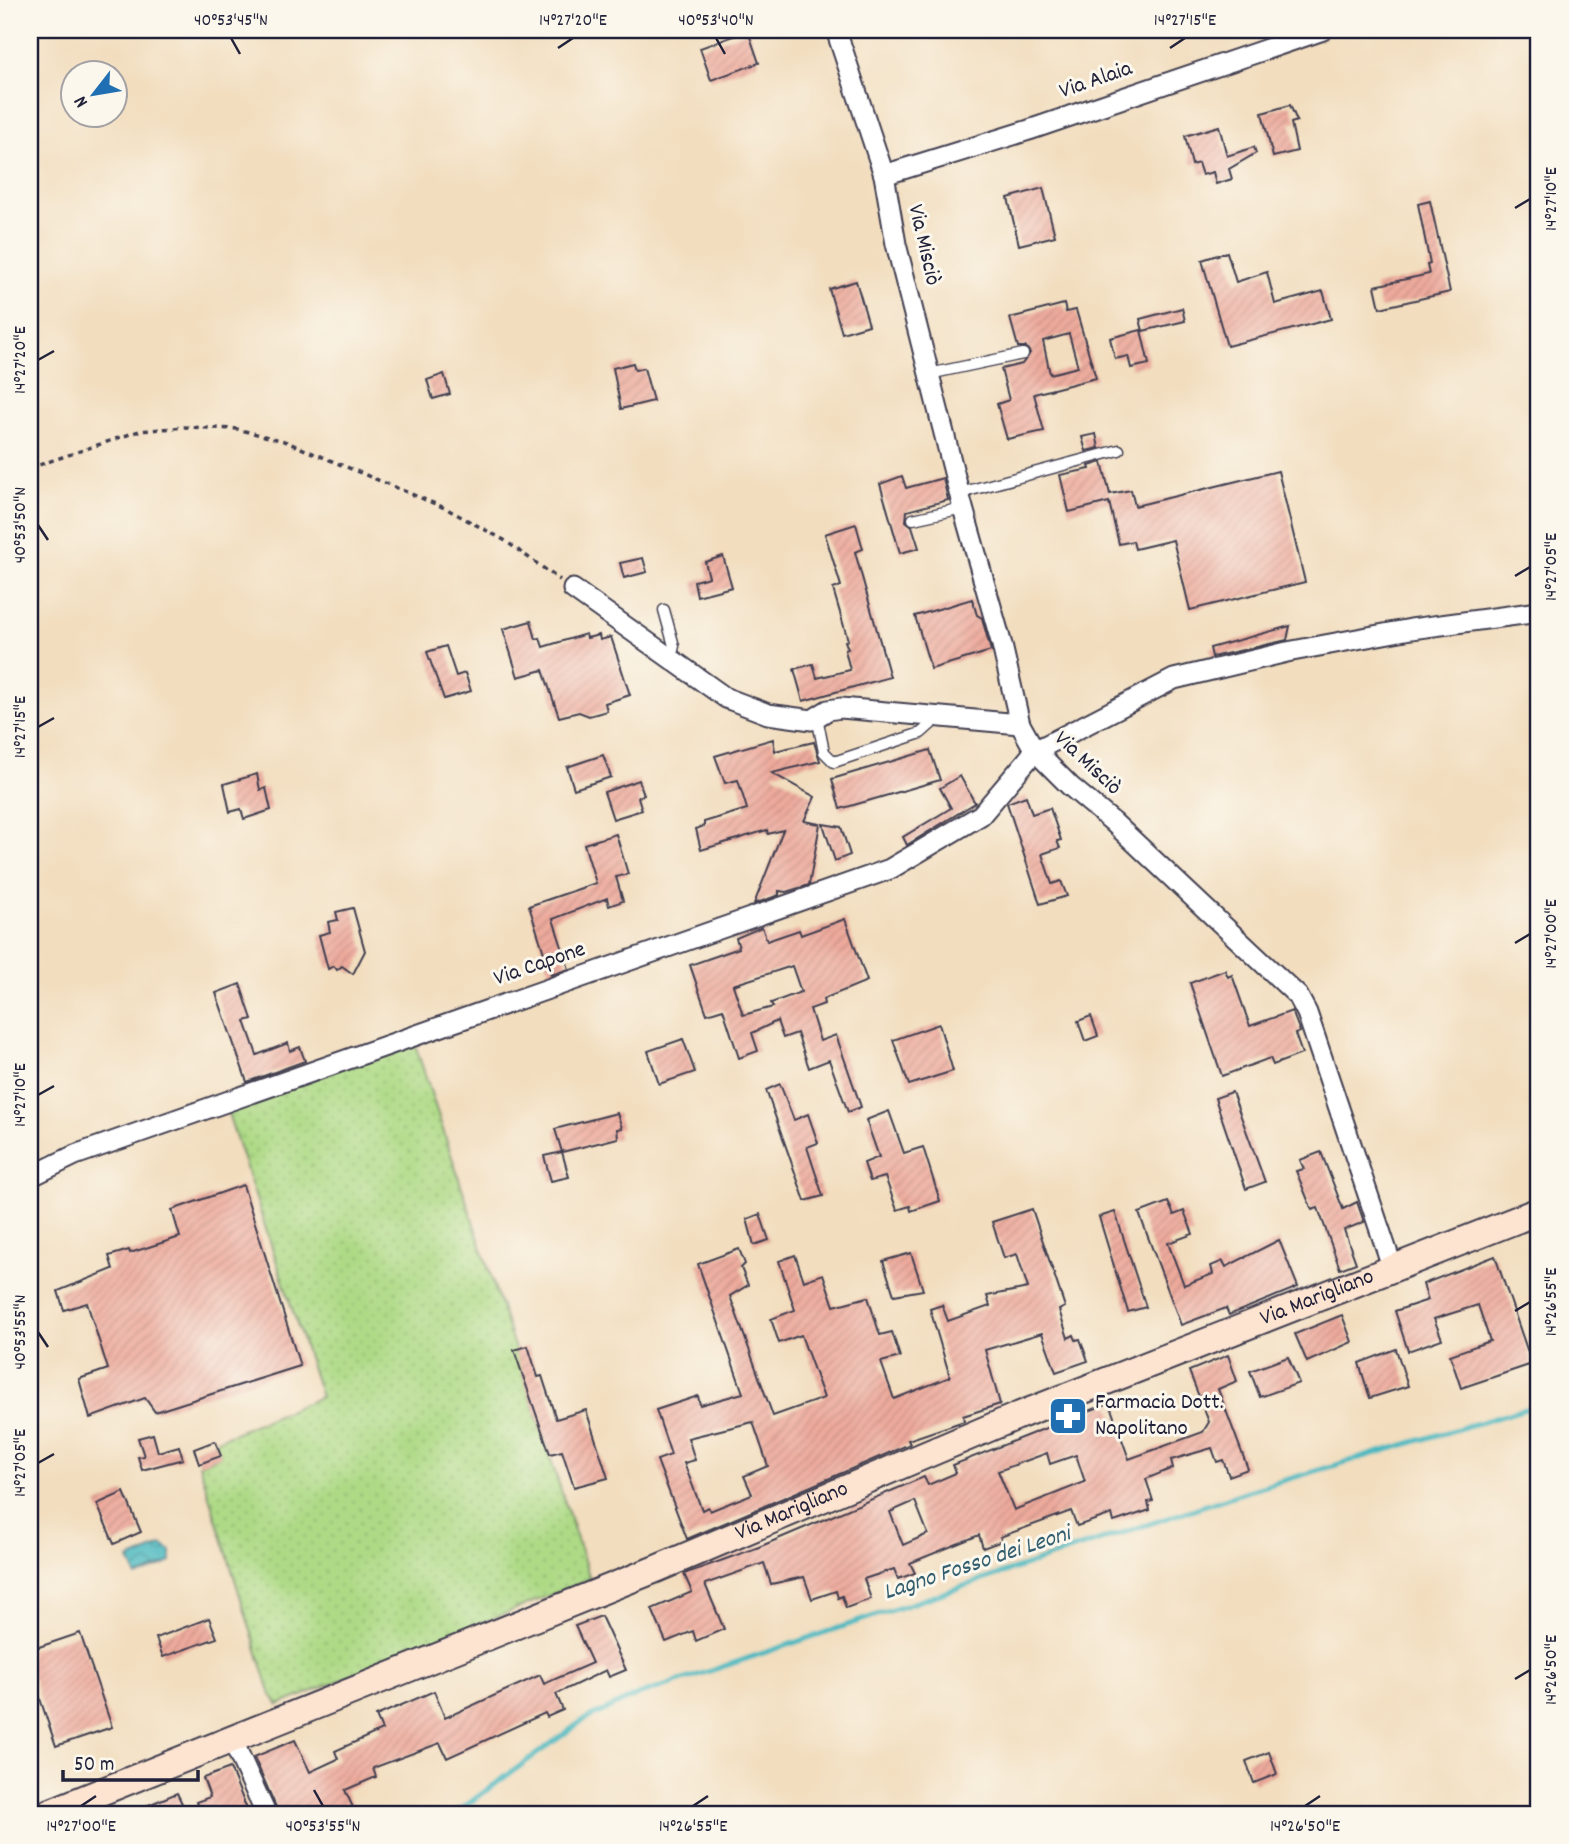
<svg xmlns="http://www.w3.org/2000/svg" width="1569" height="1844" font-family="Dekko,sans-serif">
<defs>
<pattern id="grass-dots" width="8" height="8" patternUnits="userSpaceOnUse" patternTransform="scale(1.75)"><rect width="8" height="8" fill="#aeda86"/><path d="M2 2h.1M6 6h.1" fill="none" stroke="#95bb75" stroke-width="1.8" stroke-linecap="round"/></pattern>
<pattern id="water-waves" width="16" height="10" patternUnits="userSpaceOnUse" patternTransform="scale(1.75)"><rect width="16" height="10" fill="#49b8c0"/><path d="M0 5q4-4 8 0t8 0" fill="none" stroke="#3c959d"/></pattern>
<pattern id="building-hatch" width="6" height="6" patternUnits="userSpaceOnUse" patternTransform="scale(1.75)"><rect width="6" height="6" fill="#edaa9c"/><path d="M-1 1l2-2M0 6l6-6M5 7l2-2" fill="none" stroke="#cb9287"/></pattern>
</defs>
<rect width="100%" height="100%" fill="#fbf7ec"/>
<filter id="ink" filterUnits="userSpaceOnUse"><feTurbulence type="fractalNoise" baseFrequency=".0143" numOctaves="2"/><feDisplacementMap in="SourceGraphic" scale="14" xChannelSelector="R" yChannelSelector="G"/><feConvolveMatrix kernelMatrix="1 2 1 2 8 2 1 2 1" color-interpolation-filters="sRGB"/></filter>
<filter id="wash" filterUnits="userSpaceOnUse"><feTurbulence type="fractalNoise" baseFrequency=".00686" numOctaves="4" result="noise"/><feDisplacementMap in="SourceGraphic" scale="28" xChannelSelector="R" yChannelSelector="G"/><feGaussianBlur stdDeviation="1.57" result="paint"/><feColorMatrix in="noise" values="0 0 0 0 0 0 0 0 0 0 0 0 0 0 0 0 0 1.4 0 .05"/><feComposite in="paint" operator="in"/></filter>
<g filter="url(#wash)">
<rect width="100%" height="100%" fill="#f2ddbe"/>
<path fill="url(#grass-dots)" stroke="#687e60" stroke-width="2" d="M414,1041L590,1579L279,1705L271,1695L199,1464L220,1456L215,1441L321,1397L226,1107Z"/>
<path fill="url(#water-waves)" stroke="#366d7e" stroke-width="2" d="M163,1545L171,1551V1562L137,1577L129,1560Z"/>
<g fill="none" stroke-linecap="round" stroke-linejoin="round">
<path stroke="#49b8c0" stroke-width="5" d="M454,1814L582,1721L638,1695L1245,1492L1539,1405"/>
</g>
<g id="blocks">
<g fill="url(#building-hatch)" fill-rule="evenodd">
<path d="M748,31L759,63L711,80L700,48Z"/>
<path d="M1290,105L1297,121L1291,123L1297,151L1273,157L1262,113Z"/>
<path d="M1219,126L1227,156L1254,147L1256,153L1229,169L1232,179L1216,184L1213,172L1202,175L1198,163L1192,165L1185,136Z"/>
<path d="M1043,188L1055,236L1019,245L1008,198Z"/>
<path d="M1430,201L1450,292L1380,308L1375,286L1429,274L1427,265L1430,264L1418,204Z"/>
<path d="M1227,252L1236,282L1267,272L1275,304L1323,291L1331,319L1227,346L1202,260Z"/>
<path d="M856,281L869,325L842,333L829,289Z"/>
<path d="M1064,304L1066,312L1076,310L1096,378L1034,394L1044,431L1007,439L997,404L1009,400L1001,369L1022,364L1030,353L1026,347H1018L1010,318ZM1069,334L1078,367L1050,374L1043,341Z"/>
<path d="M1182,308L1185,321L1143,331L1140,319Z"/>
<path d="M1141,330L1149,364L1131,368L1128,356L1115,359L1110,338Z"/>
<path d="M633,363L635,370L644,368L653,401L621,409L613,368Z"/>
<path d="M444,374L450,394L433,399L427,380Z"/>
<path d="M1096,434L1099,448L1086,451L1082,437Z"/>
<path d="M1102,462L1110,494L1131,490L1135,506L1278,471L1305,582L1190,610L1173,540L1135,549L1133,541L1119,544L1109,502L1069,512L1060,475L1090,469L1089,466Z"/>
<path d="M902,476L906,488L943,478L948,500L907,511L906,521L912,526L919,548L900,553L880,484Z"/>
<path d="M856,524L863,549L855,552L890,677L803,701L794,669L813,664L817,678L850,670L845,650L848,649L845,641L848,640L833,589L841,586L825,534Z"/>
<path d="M723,556L732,587L697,596L694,581L709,577L705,562Z"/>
<path d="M643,558L647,572L624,578L620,563Z"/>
<path d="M972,599L977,615L982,618L991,651L931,669L915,616Z"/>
<path d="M531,621L536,639L540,638L543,647L586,634L587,638L599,635L600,640L611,637L630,695L605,703L607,711L589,716L579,712L559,717L543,670L518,677L503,629Z"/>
<path d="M1290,626L1287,640L1212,657L1210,648Z"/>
<path d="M446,646L456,676L465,673L471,691L444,699L427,652Z"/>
<path d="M773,739L775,751L814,742L820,761L772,773L815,797L804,821L820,824L809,885L786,892L779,891V895L754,904L783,830L768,834L767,830L701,850L696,829L704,826V822L747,809L738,780L725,783L715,756Z"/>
<path d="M930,750L940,780L840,809L832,779Z"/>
<path d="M603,755L611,777L574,789L567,767Z"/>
<path d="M257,774L260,790L266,788L271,810L244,819L241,809L230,812L224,784Z"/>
<path d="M960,776L975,803L907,845L903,837L951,808L940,788Z"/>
<path d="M639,780L644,795L638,797L642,810L613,819L604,792Z"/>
<path d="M1026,796L1032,814L1050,808L1061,840L1057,841L1060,848L1042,854L1052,884L1061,881L1067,896L1040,904L1007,803Z"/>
<path d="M823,824L841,827L850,855L835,861Z"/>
<path d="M616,834L628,874L616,877L623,901L609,906L607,898L553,919L569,969L551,975L529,906L596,883L584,844Z"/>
<path d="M353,908L365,951L353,974L342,966L337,970L334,966L328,969L319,935L330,932L328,922L338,920L336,912Z"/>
<path d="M845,919L867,981L823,999L824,1004L810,1009L820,1041L836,1035L861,1107L848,1112L829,1060L809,1068L797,1033L783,1038L777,1021L752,1033L758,1051L739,1058L723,1009L707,1014L690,965L739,948L736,938L762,927L767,941L799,930L801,935ZM792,966L801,992L771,1003L773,1007L743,1015L733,985Z"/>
<path d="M1225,970L1228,977L1232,975L1250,1026L1292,1011L1300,1032L1295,1034L1302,1054L1273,1065L1270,1058L1222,1076L1190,983Z"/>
<path d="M240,984L252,1019L245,1021L257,1055L288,1043L290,1051L300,1047L305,1061L247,1082L216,993Z"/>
<path d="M1091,1016L1098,1036L1085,1041L1078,1021Z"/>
<path d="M939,1024L953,1071L909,1085L893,1040Z"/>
<path d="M683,1039L695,1072L659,1084L648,1051Z"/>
<path d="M780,1084L794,1120L808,1114L818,1143L807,1147L823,1196L805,1201L766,1090Z"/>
<path d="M1232,1092L1265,1182L1246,1189L1215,1098Z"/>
<path d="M889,1111L904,1153L923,1147L940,1201L911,1211L910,1206L897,1210L885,1177L870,1181L864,1163L879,1157L866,1120Z"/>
<path d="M617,1113L622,1128L617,1129L618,1138L562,1152L555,1129Z"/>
<path d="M562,1152L569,1177L551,1181L544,1156Z"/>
<path d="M1321,1152L1343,1209L1357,1202L1364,1222L1344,1230L1356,1263L1340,1269L1318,1208L1312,1210L1296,1171L1304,1169L1300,1160Z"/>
<path d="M243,1185L300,1366L155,1412L145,1398L90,1418L79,1379L108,1369L87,1303L64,1310L58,1291L113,1269L109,1256L129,1250L130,1253L180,1237L172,1210Z"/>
<path d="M1168,1202L1174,1215L1184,1211L1193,1234L1168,1243L1184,1285L1213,1274L1211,1266L1223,1261L1226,1267L1279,1240L1298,1287L1229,1315L1226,1308L1181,1325L1139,1213Z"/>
<path d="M1032,1209L1065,1307L1059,1310L1068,1338L1074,1335L1076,1340L1080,1339L1088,1361L1056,1372L1042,1333L985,1350L1000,1404L963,1416L964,1421L908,1440L910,1444L687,1539L657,1460L671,1455L656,1410L698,1396L700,1405L743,1393L698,1264L739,1249L745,1264L741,1268L748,1285L730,1296L773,1416L824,1398L801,1335L779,1343L771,1319L795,1310L779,1261L795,1255L804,1281L823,1274L834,1306L868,1297L880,1335L892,1332L900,1357L881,1362L894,1399L950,1377L930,1309L942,1305L948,1321L990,1306L987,1296L1028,1288L1017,1254L1004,1258L992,1222ZM753,1422L768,1466L744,1476L752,1494L710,1511L708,1507L702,1510L684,1463L695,1460L688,1438Z"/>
<path d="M1115,1212L1146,1307L1128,1312L1099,1217Z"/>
<path d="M760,1214L769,1240L754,1245L747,1219Z"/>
<path d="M911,1253L923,1290L894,1295L883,1261Z"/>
<path d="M1495,1256L1532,1364L1461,1388L1450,1355L1490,1341L1478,1305L1434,1319L1442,1339L1408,1351L1395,1311L1428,1300L1423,1284Z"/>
<path d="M1342,1315L1352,1342L1307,1362L1295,1334Z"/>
<path d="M528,1346L538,1377L542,1376L556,1419L586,1410L608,1478L574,1487L562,1451L550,1454L514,1350Z"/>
<path d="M1396,1349L1408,1386L1370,1398L1359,1363Z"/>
<path d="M1228,1355L1237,1381L1218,1389L1248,1469L1229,1476L1223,1460L1217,1462L1212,1448L1171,1460L1173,1468L1146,1479L1153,1501L1148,1502L1150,1510L1114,1522L1112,1514L1077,1526L1071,1511L1000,1537L1002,1541L983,1548L979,1535L910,1563L915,1573L898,1579L894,1569L864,1579L871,1599L846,1608L842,1596L838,1598L836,1591L812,1599L804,1577L771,1584L764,1563L705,1584L724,1629L696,1641L693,1631L666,1642L652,1609L692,1592L684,1574L759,1547L924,1477L928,1485L956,1473L953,1465L1109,1403L1129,1459L1203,1432L1209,1422L1189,1371ZM1047,1453L1050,1464L1076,1455L1085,1482L1014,1510L998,1471ZM915,1501L928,1534L903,1545L890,1512Z"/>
<path d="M1288,1357L1299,1383L1260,1397L1250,1371Z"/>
<path d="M153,1434L158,1452L179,1446L183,1459L142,1470L138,1457L144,1456L138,1438Z"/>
<path d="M215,1441L221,1456L199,1464L194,1449Z"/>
<path d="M124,1492L141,1532L114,1544L97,1504Z"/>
<path d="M601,1616L626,1670L609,1677L606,1670L556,1694L563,1710L547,1717L545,1713L447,1758L440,1743L373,1768L376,1777L345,1790L356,1814H279L254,1757L295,1740L310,1772L338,1759L335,1751L382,1730L376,1716L434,1691L445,1718L540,1675L544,1684L592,1663L575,1626Z"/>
<path d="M209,1618L217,1638L163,1657L156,1638Z"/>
<path d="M80,1633L112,1727L56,1746L30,1669V1650Z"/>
<path d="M1269,1752L1277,1774L1254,1783L1246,1761Z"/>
<path d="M230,1768L249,1814H201L196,1802L210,1797L203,1778Z"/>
<path d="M177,1793L187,1814H127Z"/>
</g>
</g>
</g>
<g filter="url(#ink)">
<use href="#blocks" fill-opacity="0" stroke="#413e4f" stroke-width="2"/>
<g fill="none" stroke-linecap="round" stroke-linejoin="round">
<g stroke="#413e4f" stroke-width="13">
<g id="lane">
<path d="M929,374L1023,354"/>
<path d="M960,493L1119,450"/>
<path d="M913,519L963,508"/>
<path d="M664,610L674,646L671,658"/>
<path d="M817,717L824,752L834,762L921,733L939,717"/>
</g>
</g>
<g stroke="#413e4f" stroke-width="23">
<g id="street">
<path d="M836,30L884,175L896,244L963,508L1002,645L1020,724L1035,751L1070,786L1113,822L1298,996L1307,1013L1393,1269"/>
<path d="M884,175L1029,130L1323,30"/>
<path d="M573,589L726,698L768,714L812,720L828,710L841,708L1020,724"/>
<path d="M30,1177L75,1155L890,869L981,815L1035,751L1174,679L1287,652L1411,629L1539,612"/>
<path d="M232,1739L266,1814"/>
</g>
</g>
<g stroke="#413e4f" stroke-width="30">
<g id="secondary">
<path id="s1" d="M46,1814L656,1569L1020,1415L1539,1211"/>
</g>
</g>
<path stroke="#413e4f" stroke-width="3.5" stroke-dasharray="5 5" stroke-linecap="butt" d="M30,468L139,431L185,427L237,429L284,441L445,508L504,540L560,580"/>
<use href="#lane" stroke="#fff" stroke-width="10"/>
<use href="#street" stroke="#fff" stroke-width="19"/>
<use href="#secondary" stroke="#fde4d1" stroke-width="26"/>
</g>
</g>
<path fill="none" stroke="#22223b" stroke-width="2.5" d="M231,38L240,54M716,38L725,54M558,48L573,38M1170,48L1185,38M1515,208L1530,199M38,360L54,351M38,525L48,540M1515,576L1530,567M38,727L54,718M1515,943L1530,934M38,1095L54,1086M1515,1311L1530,1302M38,1332L48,1347M38,1463L54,1454M1515,1679L1530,1670M314,1790L323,1806M81,1806L96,1796M693,1806L708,1796M1305,1806L1320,1796"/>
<defs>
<g id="pharmacy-square" transform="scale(2.0125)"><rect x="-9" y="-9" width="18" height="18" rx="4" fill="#1f6fb2" stroke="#fbf7ec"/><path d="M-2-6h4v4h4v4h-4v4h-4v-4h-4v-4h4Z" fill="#fff"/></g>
</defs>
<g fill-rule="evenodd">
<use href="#pharmacy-square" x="1068" y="1416"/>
</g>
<g text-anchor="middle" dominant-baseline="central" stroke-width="6" stroke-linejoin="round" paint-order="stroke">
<g font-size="23" fill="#22223b" stroke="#fbf7ec">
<text transform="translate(1096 81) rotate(-19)">Via Alaia</text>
<text transform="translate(923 245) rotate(77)">Via Misciò</text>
<text transform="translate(1087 764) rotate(43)">Via Misciò</text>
<text transform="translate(540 965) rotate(-19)">Via Capone</text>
<text stroke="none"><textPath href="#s1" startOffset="1372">Via Marigliano</textPath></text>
<text stroke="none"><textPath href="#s1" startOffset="805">Via Marigliano</textPath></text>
</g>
<g font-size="23" fill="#22223b" stroke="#fbf7ec" text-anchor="start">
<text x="1095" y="1403">Farmacia Dott.<tspan x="1095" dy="26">Napolitano</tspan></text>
</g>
<g font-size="24" font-style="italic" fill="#325e70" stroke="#fbf7ec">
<text transform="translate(977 1564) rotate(-18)">Lagno Fosso dei Leoni</text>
</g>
</g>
<rect width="1569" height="1844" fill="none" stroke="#fbf7ec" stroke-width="77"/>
<g transform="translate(94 94) rotate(239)"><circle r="33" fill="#fbf7ec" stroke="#a4a2a5" stroke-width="2"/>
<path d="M0-5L12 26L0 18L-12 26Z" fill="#1f6fb2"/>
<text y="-10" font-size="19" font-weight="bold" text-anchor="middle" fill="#22223b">N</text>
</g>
<path d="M63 1770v10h135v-10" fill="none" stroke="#22223b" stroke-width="3.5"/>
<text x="74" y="1770" font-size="21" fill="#22223b" stroke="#fbf7ec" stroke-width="5" paint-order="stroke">50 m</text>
<rect x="38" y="38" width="1492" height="1768" fill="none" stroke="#22223b" stroke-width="2.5"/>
<g font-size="18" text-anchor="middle" fill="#22223b">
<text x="231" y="25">40°53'45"N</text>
<text x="573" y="25">14°27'20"E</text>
<text x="716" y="25">40°53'40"N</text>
<text x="1185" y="25">14°27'15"E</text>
<text transform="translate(1550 199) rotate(-90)" y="6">14°27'10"E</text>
<text transform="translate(19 360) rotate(-90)" y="6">14°27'20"E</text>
<text transform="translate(19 525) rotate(-90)" y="6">40°53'50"N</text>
<text transform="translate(1550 567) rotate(-90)" y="6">14°27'05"E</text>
<text transform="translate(19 727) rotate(-90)" y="6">14°27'15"E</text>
<text transform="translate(1550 934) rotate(-90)" y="6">14°27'00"E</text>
<text transform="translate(19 1095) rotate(-90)" y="6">14°27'10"E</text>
<text transform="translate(1550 1302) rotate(-90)" y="6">14°26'55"E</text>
<text transform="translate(19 1332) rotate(-90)" y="6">40°53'55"N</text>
<text transform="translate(19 1463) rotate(-90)" y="6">14°27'05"E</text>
<text transform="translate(1550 1670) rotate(-90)" y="6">14°26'50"E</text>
<text x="81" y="1831">14°27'00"E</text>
<text x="323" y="1831">40°53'55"N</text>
<text x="693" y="1831">14°26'55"E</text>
<text x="1305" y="1831">14°26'50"E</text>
</g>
</svg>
